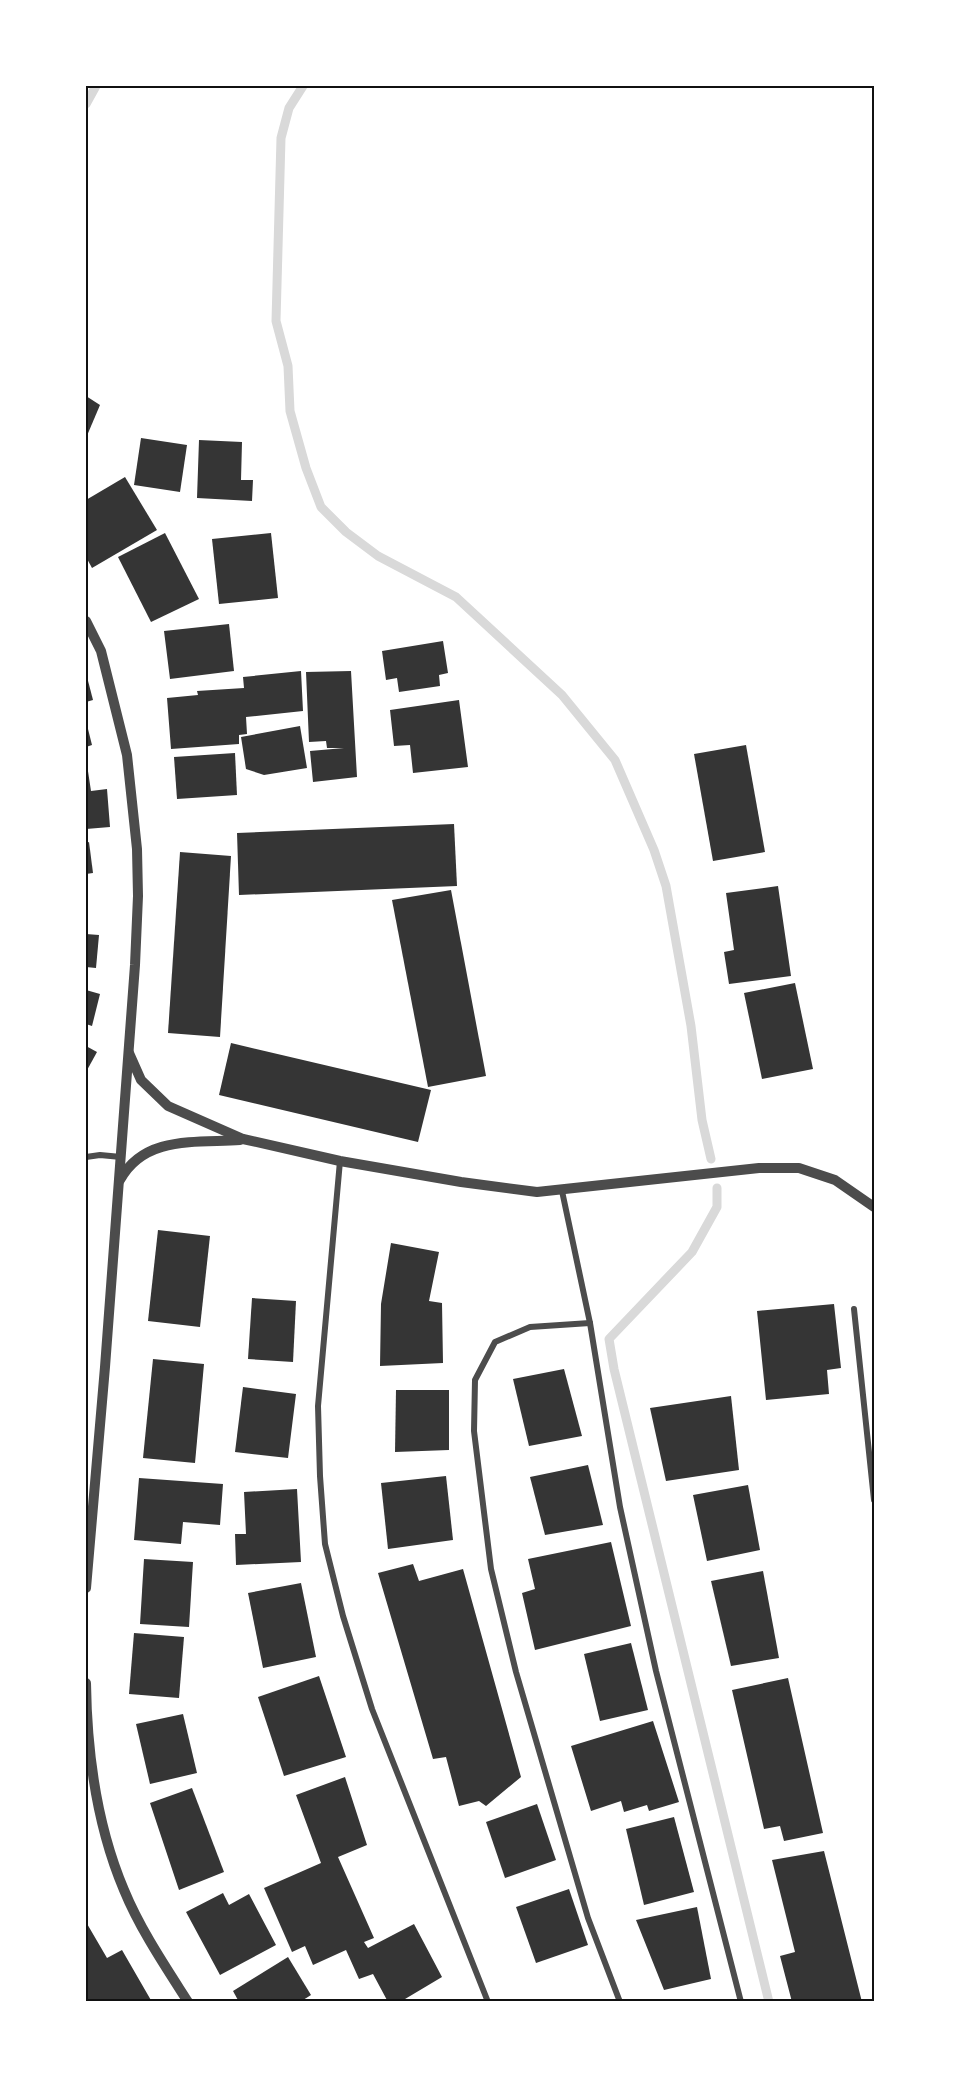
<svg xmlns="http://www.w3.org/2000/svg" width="960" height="2087" font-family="'Alegreya Sans',sans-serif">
<rect width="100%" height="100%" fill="#fff"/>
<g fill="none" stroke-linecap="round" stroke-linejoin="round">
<g stroke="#d9d9d9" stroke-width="9">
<path d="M303,86L289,108L281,138L276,321L288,366L290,411L306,468L321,507L346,532L378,556L456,597L562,695L615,760L654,850L666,886L691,1026L702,1120L711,1159"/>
<path d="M86,104L96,86"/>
<path d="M717,1188V1207L692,1252L609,1339L614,1369L769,2002"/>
</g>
</g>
<g fill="#353535">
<path d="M86,396L100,405L86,438Z"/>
<path d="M141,438L187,445L180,492L134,485Z"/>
<path d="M199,440L242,442L241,480H253L252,501L197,498Z"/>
<path d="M125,477L157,530L92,568L86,557V500Z"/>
<path d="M165,533L199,599L151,622L118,557Z"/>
<path d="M271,533L278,598L219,604L212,539Z"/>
<path d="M229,624L234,671L170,679L164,631Z"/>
<path d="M443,641L448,673L439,675L440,686L399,692L397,678L386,680L382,651Z"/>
<path d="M301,671L303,711L246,717L247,734L239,735V744L171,749L167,698L198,695L197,691L244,688L243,677Z"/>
<path d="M351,671L357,777L313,782L310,751L344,748H327L326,741L309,742L306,672Z"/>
<path d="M86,673L93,700L86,702Z"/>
<path d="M459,700L468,767L413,773L410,745L394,746L390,710Z"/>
<path d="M86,721L92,745L86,747Z"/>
<path d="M300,726L307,768L264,775L246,769L241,737Z"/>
<path d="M746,745L765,852L713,861L694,754Z"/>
<path d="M235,753L237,795L177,799L174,757Z"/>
<path d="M86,758L91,791L107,789L110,827L86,829Z"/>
<path d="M454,824L457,886L239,895L237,833Z"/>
<path d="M89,842L93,873L86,874V843Z"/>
<path d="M180,852L231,856L220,1037L168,1033Z"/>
<path d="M778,886L791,976L729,984L724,952L734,950L726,893Z"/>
<path d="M451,890L486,1076L428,1087L392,900Z"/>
<path d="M86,934L99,935L96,968L86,967Z"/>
<path d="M795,983L813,1069L762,1079L744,993Z"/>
<path d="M86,990L100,994L92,1026L86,1024Z"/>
<path d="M231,1043L431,1090L418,1142L219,1095Z"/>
<path d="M86,1046L97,1052L86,1072Z"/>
<path d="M158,1230L210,1236L200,1327L148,1321Z"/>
<path d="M391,1243L439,1252L429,1301L442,1303L443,1363L380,1366L381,1304Z"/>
<path d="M252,1298L296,1301L293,1362L248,1359Z"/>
<path d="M834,1304L841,1368L827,1370L829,1394L766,1400L757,1311Z"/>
<path d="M153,1359L204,1364L195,1463L143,1458Z"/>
<path d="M564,1369L582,1436L529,1446L513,1379Z"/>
<path d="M243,1387L296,1394L288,1458L235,1452Z"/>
<path d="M396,1390H449V1450L395,1452Z"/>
<path d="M731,1396L739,1470L666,1481L650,1408Z"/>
<path d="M588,1465L603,1525L545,1535L530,1477Z"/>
<path d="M446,1476L453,1540L388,1549L381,1483Z"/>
<path d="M139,1478L223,1484L220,1525L183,1522L181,1544L134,1540Z"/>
<path d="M748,1485L760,1550L707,1561L693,1495Z"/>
<path d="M297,1489L301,1562L236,1565L235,1534H246L244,1492Z"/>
<path d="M611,1542L631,1626L535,1650L522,1593L535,1589L528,1559Z"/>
<path d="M144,1559L193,1562L189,1627L140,1624Z"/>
<path d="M413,1564L419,1581L463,1569L521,1777L486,1806L479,1801L459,1806L446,1757L433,1759L378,1573Z"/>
<path d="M763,1571L779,1658L731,1666L711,1581Z"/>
<path d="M301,1583L316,1657L263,1668L248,1593Z"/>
<path d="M134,1633L184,1637L179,1698L129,1694Z"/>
<path d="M631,1643L648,1710L600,1721L584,1654Z"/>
<path d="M319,1676L346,1757L284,1776L258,1697Z"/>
<path d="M788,1678L823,1833L784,1841L780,1826L764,1829L732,1690Z"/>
<path d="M183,1714L197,1773L150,1784L136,1724Z"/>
<path d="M653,1721L679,1802L649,1811L647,1805L624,1812L621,1801L591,1811L571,1746Z"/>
<path d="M345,1777L367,1845L338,1857L374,1938L364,1942L368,1948L414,1924L442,1977L400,2002H388L373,1974L359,1979L346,1950L313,1965L305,1946L292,1952L264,1888L321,1863L296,1795Z"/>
<path d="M192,1788L224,1872L179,1890L150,1803Z"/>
<path d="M537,1804L556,1860L505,1878L486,1822Z"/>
<path d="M674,1817L694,1892L644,1905L626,1829Z"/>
<path d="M824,1851L862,2002H792L780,1956L795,1952L772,1860Z"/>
<path d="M569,1889L588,1945L536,1963L516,1907Z"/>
<path d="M223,1893L229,1905L249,1894L276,1945L220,1975L186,1912Z"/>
<path d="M697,1907L711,1979L664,1990L636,1920Z"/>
<path d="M86,1922L107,1958L122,1950L152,2002H86Z"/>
<path d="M288,1957L311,1995L300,2002H239L233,1991Z"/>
</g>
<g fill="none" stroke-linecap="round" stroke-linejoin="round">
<g stroke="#4c4c4c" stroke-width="6">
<path d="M86,1157L100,1155L121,1157"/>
<path d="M340,1161L318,1406L320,1476L325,1544L343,1616L372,1709L488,2002"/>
<path d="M562,1191L590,1323L620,1507L656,1671L741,2002"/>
<path d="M854,1309L874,1500"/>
<path d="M590,1323L530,1327L495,1342L475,1380L474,1431L491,1569L516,1672L588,1918L620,2002"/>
</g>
<g stroke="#4c4c4c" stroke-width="10">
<path d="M86,621L101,651L127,755L137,849L138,896L135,965L105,1367L86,1588"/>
<path d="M129,1053L141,1080L168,1106L243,1139L340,1161L461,1182L537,1192L759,1168H799L835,1180L874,1207"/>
<path d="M120,1180C144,1135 197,1143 240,1140"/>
<path d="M86,1683C87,1754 96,1824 124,1890C140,1929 165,1966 188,2002"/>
</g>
</g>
<rect width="960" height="2087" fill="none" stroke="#ffffff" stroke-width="174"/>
<rect x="87" y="87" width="786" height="1913" fill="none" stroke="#111" stroke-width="2"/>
</svg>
